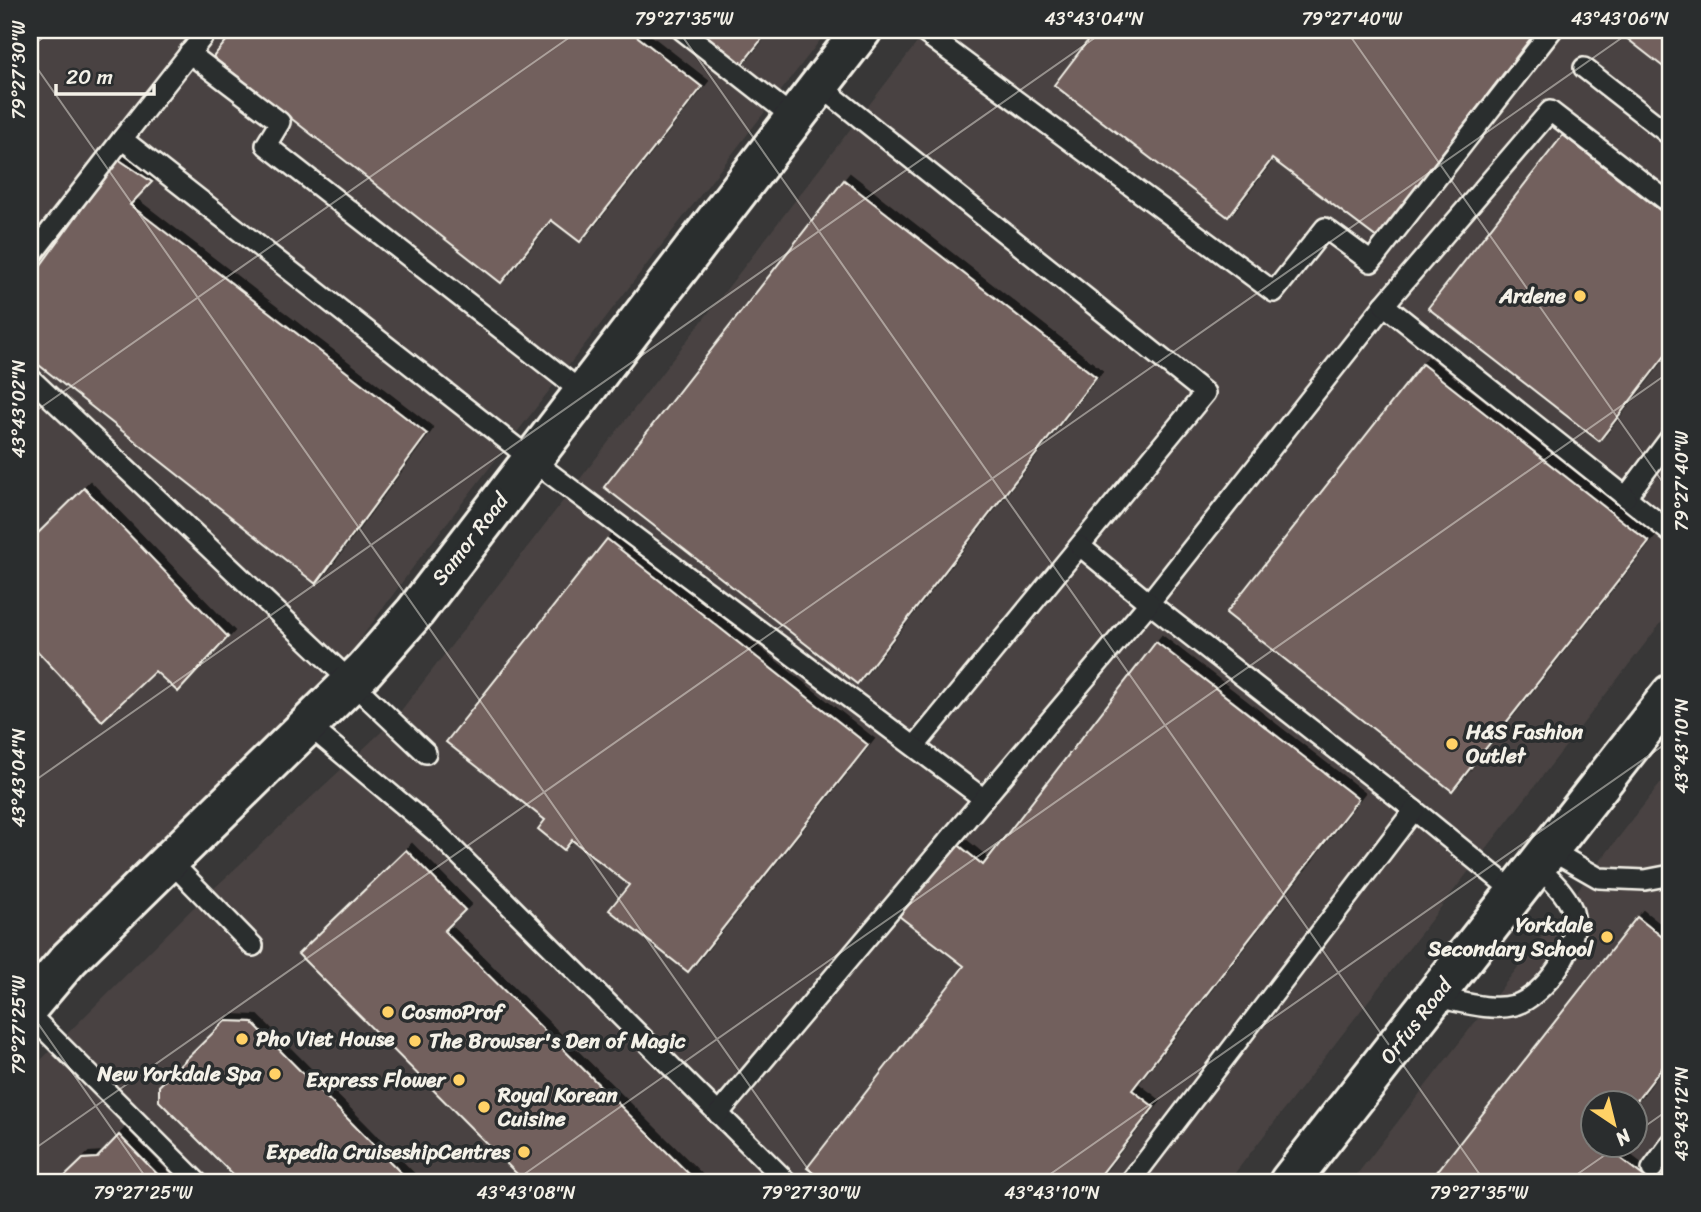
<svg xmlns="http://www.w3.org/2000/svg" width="1701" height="1212" font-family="Sriracha,sans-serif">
<defs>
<filter id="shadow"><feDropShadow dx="6" dy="-6" stdDeviation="0" flood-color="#0009"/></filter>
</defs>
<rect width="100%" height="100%" fill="#383737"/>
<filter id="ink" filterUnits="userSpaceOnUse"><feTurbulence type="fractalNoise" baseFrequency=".0143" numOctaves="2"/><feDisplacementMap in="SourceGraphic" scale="14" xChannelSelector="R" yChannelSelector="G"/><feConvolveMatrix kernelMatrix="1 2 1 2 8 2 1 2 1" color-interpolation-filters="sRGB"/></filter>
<g filter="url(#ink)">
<g fill="#494342" fill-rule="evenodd">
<path d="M30,30H828L422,555L315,701L30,971Z"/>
<path d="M927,30H1671V610L1228,1182H30V1071L192,909L393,721Z"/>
<path d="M1671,770V1182H1351ZM1592,1104H1634V1146H1592Z"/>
</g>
<g fill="#72605d" stroke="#f4f1e8" stroke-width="2" filter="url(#shadow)">
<path d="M235,30H629L702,87L580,242L551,220L501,283L213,57Z"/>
<path d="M686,30H769L737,70Z"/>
<path d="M1096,30H1537L1377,238L1272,159L1228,217L1054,85Z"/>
<path d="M1616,30H1671V73Z"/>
<path d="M1563,135L1671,219V348L1599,441L1428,308Z"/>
<path d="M118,159L152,182L130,205L427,434L316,584L30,358V280Z"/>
<path d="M844,180L1096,377L857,684L604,487Z"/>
<path d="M1422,364L1649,542L1452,791L1226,613Z"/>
<path d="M84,488L228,637L178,692L155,671L102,721L30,643V541Z"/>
<path d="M607,539L868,745L688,972L609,910L629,885L572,840L564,850L538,829L545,820L446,742Z"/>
<path d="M1156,642L1358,799L1132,1090L1154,1107L1095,1182H825L807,1168L964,966L899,916L956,843L983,865Z"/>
<path d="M406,850L465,910L444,931L697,1182H525L298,954Z"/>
<path d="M1637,917L1671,944V1056L1634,1104H1592V1146H1604L1651,1182H1429Z"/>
<path d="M225,1021L252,1022L410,1182H240L159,1101V1086Z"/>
<path d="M119,1135L165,1182H59L83,1159L97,1158Z"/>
</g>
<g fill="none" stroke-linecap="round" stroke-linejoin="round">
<g stroke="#f4f1e8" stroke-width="24">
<g id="service">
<path d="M682,30L794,118"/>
<path d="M921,30L1274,292L1325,228L1371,262L1552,30"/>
<path d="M189,53L280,122L266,145L583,393"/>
<path d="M1584,68L1671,136"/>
<path d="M819,85L1205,393L915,746"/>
<path d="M122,139L208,30"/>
<path d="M30,257L122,139L532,460L984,799"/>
<path d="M1384,305L1149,603L1414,810L1516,893"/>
<path d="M30,378L426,753"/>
<path d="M1671,437L1626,497L1671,533"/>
<path d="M1626,497L1384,305L1550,111L1671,204"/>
<path d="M308,725L437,833L787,1182"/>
<path d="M1550,850L1599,878L1645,880L1671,875"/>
<path d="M170,861L253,946"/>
<path d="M1435,997C1459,1001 1490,1012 1515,1005C1544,996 1583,943 1573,912C1567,893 1550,880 1537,865"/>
<path d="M30,1015L197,1182"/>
<path d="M718,1114L1149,603L1080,546"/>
<path d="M1652,1169L1671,1143"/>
<path d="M1130,1182L1414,810"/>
</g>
</g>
<g stroke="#f4f1e8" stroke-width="44">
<path id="minor" d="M30,1005L69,959L365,669L415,612L862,30"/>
</g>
<g stroke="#f4f1e8" stroke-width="44">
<path id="tertiary" d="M1289,1182L1671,694"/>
</g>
<use href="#service" stroke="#2a2d2e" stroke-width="19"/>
<use href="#minor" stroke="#2a2d2e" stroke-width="38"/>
<use href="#tertiary" stroke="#2a2d2e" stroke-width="38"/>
</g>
</g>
<path fill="none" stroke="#f4f1e8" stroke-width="2" stroke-opacity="0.45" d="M678,30L1485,1182M1346,30L1671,494M30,47L54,30M30,58L817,1182M30,415L580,30M30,784L1106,30M30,1012L149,1182M1634,1134L1671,1108M30,1152L1633,30M513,1182L1671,371M1039,1182L1671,740M1566,1182L1618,1146"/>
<g fill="#ffd166" stroke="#2a2d2e" stroke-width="2.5">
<circle cx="1580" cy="296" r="7"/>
<circle cx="1452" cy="744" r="7"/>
<circle cx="1607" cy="937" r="7"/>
<circle cx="388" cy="1012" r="7"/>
<circle cx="242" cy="1039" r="7"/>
<circle cx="415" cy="1041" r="7"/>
<circle cx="275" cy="1074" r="7"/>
<circle cx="459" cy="1080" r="7"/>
<circle cx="484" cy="1107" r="7"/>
<circle cx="524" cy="1152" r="7"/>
</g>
<g text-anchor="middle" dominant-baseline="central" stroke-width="7" stroke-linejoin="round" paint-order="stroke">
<g font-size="21" font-weight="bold" fill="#f4f1e8" stroke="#2a2d2e" text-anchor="end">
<text x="1566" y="296">Ardene</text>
<text x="1466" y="732" text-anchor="start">H&amp;S Fashion<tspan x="1466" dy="24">Outlet</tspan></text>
<text x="1593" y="925">Yorkdale<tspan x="1593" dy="24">Secondary School</tspan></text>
<text x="402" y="1012" text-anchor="start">CosmoProf</text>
<text x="256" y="1039" text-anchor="start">Pho Viet House</text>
<text x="429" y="1041" text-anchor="start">The Browser's Den of Magic</text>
<text x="261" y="1074">New Yorkdale Spa</text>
<text x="445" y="1080">Express Flower</text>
<text x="498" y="1095" text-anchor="start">Royal Korean<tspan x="498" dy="24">Cuisine</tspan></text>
<text x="510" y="1152">Expedia CruiseshipCentres</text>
</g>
<g font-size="21" fill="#f4f1e8" stroke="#2a2d2e">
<text transform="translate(470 539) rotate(-52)">Samor Road</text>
<text transform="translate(1416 1021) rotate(-52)">Orfus Road</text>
</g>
</g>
<rect width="1701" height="1212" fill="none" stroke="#2a2d2e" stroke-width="77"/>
<g transform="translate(1614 1124) rotate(145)"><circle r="33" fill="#2a2d2e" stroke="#7b7b78" stroke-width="2"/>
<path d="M0-5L12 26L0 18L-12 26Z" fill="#ffd166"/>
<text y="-10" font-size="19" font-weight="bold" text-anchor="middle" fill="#f4f1e8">N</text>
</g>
<path d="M56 84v10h98v-10" fill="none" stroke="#f4f1e8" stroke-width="3.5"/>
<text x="66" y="84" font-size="21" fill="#f4f1e8" stroke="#2a2d2e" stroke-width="5" paint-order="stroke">20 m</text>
<rect x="38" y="38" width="1624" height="1136" fill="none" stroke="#f4f1e8" stroke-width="2.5"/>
<g font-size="18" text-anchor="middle" fill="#f4f1e8">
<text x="684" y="25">79°27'35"W</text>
<text x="1094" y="25">43°43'04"N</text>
<text x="1352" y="25">79°27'40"W</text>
<text x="1620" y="25">43°43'06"N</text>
<text transform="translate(19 70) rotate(-90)" y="6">79°27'30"W</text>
<text transform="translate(19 409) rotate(-90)" y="6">43°43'02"N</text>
<text transform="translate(1682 481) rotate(-90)" y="6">79°27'40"W</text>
<text transform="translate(1682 746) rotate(-90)" y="6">43°43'10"N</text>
<text transform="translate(19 778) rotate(-90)" y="6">43°43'04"N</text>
<text transform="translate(19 1025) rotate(-90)" y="6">79°27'25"W</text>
<text transform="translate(1682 1114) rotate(-90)" y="6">43°43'12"N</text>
<text x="143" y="1199">79°27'25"W</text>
<text x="526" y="1199">43°43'08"N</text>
<text x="811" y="1199">79°27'30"W</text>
<text x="1052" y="1199">43°43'10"N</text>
<text x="1479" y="1199">79°27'35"W</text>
</g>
</svg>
